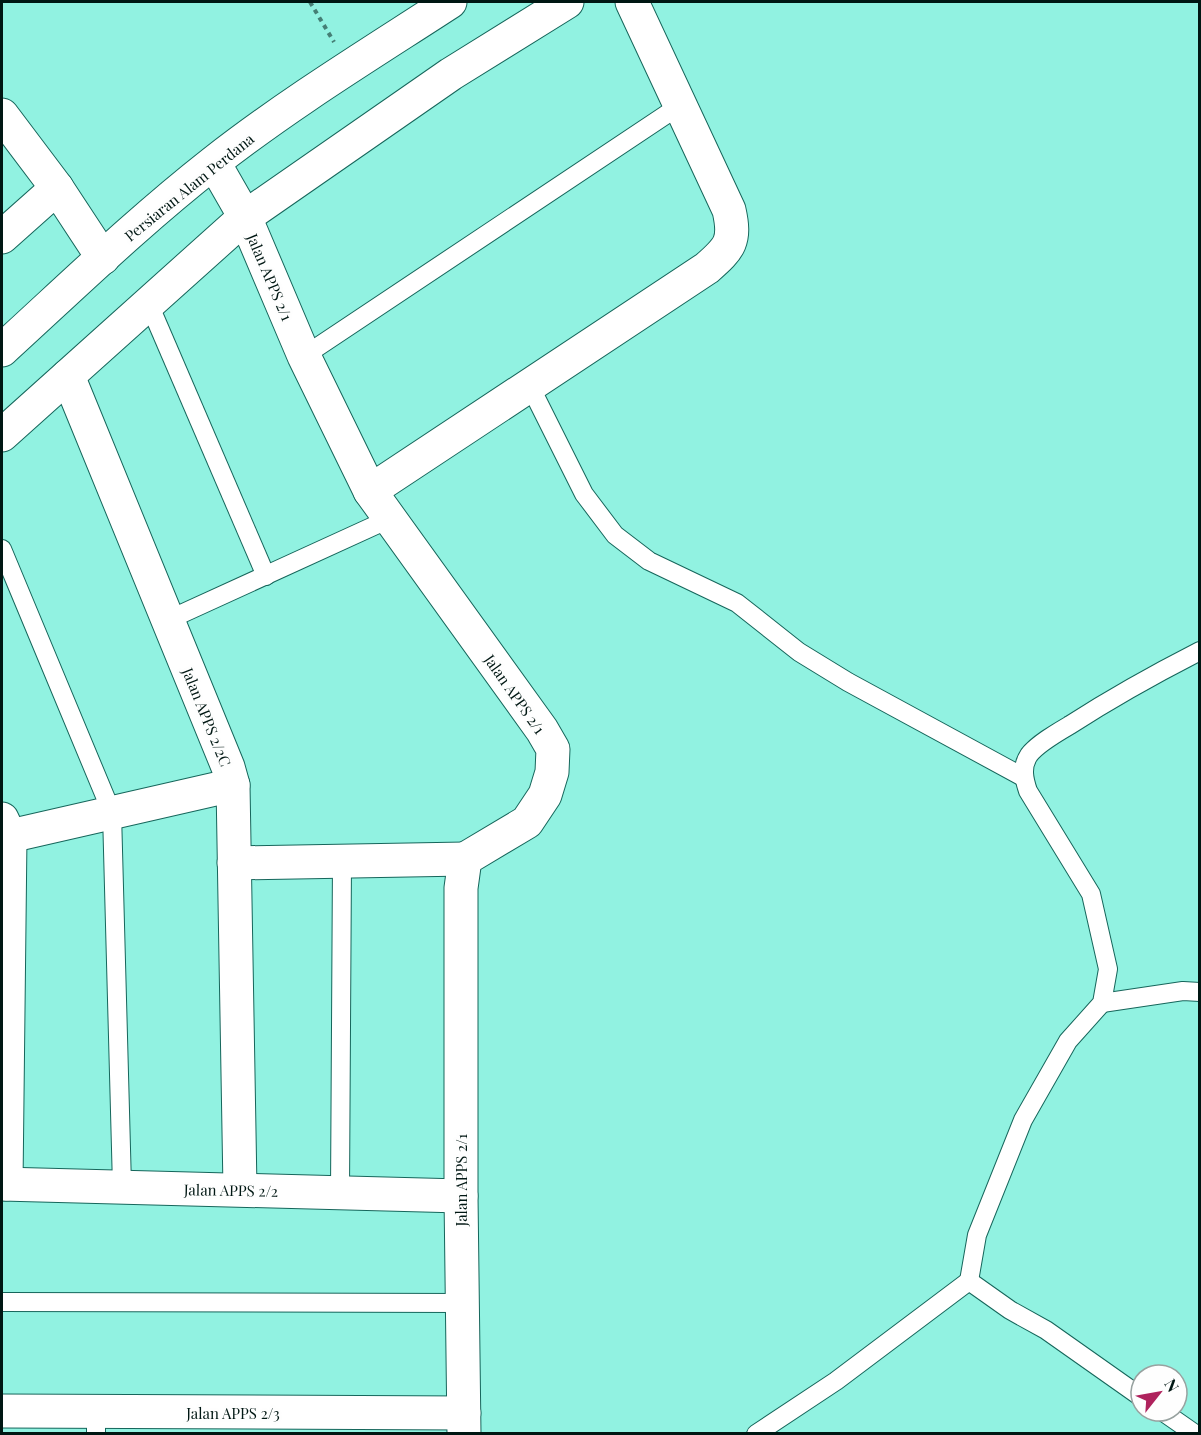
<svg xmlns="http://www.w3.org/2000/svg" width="1201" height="1435" font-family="'Playfair Display',serif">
<rect width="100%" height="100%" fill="#91f2e1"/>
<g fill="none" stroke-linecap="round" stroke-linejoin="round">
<g stroke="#16665b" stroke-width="20">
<g id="lane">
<path d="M149,304L266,576"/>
<path d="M304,356L679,106"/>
<path d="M529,384L584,494L615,535L649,561L737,603L799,652L848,682L1023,777"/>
<path d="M2,549L112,813L122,1186"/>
<path d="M168,620L389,519"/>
<path d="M1102,1003L1183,991L1200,992"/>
<path d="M340,1192L342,861"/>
<path d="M969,1281L977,1235L1023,1120L1068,1041L1102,1003L1108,969L1091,894L1028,791C1024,779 1021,767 1029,755C1037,744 1058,732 1070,725C1112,698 1155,674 1200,651"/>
<path d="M2,1302L463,1303"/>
<path d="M1162,1411L1195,1434"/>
<path d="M96,1434V1412"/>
<path d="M756,1434L836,1381L969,1281L1010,1310L1046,1330L1141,1397"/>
</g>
</g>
<g stroke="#16665b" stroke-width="35">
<g id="street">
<path d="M2,115L57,188"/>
<path d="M214,163L245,217L304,356L370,491L542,730L553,749L552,772L545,795L527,822L465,859L461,888V1196L464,1434"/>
<path d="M2,237L57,188L103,258"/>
<path d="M2,350C71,287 139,221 213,163C288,104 370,54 450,2"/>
<path d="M68,376L228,767L233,785L240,1189"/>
<path d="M2,435L245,217L451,74L567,2"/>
<path d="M370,491L707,268C730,248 736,241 729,210L632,2"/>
<path d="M2,819L10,836L6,1184"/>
<path d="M10,836L233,785"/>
<path d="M234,863L465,859"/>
<path d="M2,1184L461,1196"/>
<path d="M2,1411L464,1413"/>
</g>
</g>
<path stroke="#457f75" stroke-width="4" stroke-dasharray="4.5 4.5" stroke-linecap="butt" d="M310,2L334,42"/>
<use href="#lane" stroke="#fff" stroke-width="18"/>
<use href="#street" stroke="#fff" stroke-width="33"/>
</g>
<g text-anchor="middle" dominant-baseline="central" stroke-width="6" stroke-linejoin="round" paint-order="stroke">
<g font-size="15" fill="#001713" stroke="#fefefe">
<text transform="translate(189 187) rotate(-39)">Persiaran Alam Perdana</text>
<text transform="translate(270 277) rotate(67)">Jalan APPS 2/1</text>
<text transform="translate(515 694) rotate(55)">Jalan APPS 2/1</text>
<text transform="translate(207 717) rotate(68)">Jalan APPS 2/2C</text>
<text transform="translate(461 1180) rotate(-90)">Jalan APPS 2/1</text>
<text transform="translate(231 1190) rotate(1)">Jalan APPS 2/2</text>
<text x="233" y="1413">Jalan APPS 2/3</text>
</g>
</g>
<rect width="1201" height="1435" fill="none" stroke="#001713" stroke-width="6"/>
<g transform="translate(1159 1393) rotate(59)"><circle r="28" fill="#fefefe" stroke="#98a2a0" stroke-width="1.5"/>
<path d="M0-4.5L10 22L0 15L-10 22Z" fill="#af225d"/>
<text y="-9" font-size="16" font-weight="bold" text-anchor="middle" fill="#001713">N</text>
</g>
</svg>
